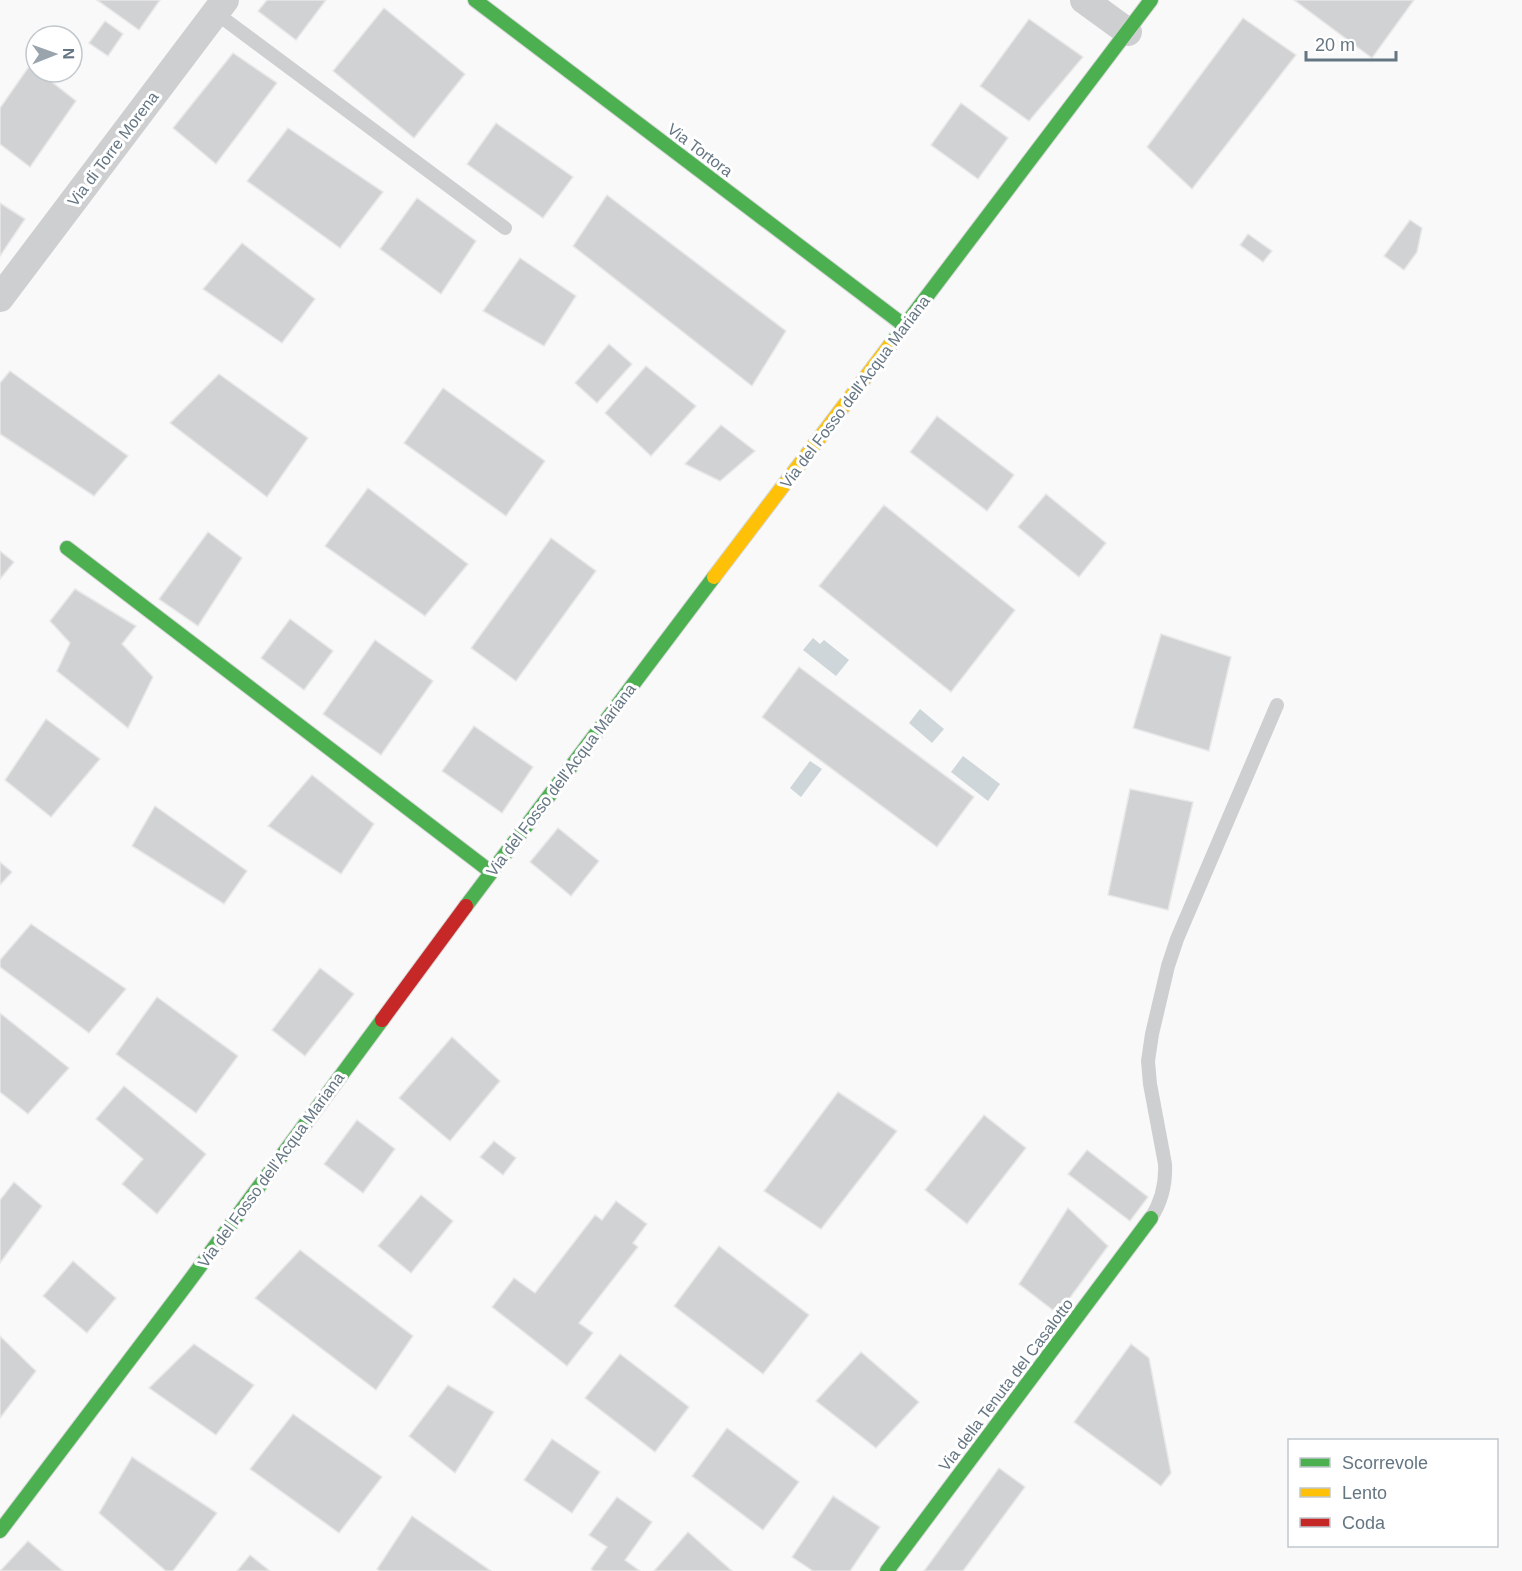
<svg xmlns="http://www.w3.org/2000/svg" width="1522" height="1571" font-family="Arial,sans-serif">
<rect width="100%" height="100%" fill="#f9f9f9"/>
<g fill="#ced6d9">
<path d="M813,638L820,644L824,640L849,660L836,676L803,650Z"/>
<path d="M920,709L944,729L932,743L909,723Z"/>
<path d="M963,756L1000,784L988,801L951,772Z"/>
<path d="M810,761L822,769L801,797L790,788Z"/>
</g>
<g fill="#d0d2d3" stroke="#e8e8e8" stroke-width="1.5">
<path d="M97,0H160L139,30Z"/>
<path d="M267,0H326L296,40L258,11Z"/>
<path d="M1294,0H1414L1372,58Z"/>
<path d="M384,8L465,74L414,138L333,71Z"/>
<path d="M1243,18L1296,55L1192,189L1147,147Z"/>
<path d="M1029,19L1083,57L1029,121L980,86Z"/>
<path d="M105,21L123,34L108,56L89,43Z"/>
<path d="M233,53L277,83L216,164L173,128Z"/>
<path d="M30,65L36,69V72H39L76,101L30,167L0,144V108Z"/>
<path d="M961,103L1008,138L978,179L931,145Z"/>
<path d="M496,123L573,177L543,218L467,164Z"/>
<path d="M288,128L383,192L340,248L247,181Z"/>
<path d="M607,195L786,331L752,386L573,246Z"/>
<path d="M417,198L476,241L441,294L380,249Z"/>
<path d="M0,203L25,219L0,256Z"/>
<path d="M1410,220L1422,228L1417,252L1404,270L1384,256Z"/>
<path d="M1248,234L1272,251L1263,262L1240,245Z"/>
<path d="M242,243L315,299L282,343L203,289Z"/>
<path d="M520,258L576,296L544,346L483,311Z"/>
<path d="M609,344L632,364L597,403L575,383Z"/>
<path d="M646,366L696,406L651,456L605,413Z"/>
<path d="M10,371L128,456L94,496L0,434V383Z"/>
<path d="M219,374L308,438L267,497L170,423Z"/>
<path d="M443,388L545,461L506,516L404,443Z"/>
<path d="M937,416L1014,475L987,511L910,452Z"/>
<path d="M721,425L755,451L720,481L685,464Z"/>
<path d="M368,488L468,564L425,616L325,546Z"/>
<path d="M1046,494L1106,543L1079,577L1018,527Z"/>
<path d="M884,505L1015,610L951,692L819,586Z"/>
<path d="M208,532L242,558L198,626L159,599Z"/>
<path d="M551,538L596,571L516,681L471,648Z"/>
<path d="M0,551L14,562L0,579Z"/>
<path d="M75,589L136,626L122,644L153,677L128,728L57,671L70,643L50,621Z"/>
<path d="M290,619L333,651L304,690L261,658Z"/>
<path d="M1161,634L1231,657L1209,751L1133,728Z"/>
<path d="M375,640L433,681L381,755L323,714Z"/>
<path d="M799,667L974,797L937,847L762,717Z"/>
<path d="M46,719L100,759L51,817L5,780Z"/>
<path d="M474,726L533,767L502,813L442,771Z"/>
<path d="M312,775L374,824L341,874L268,826Z"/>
<path d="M1130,789L1193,802L1168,910L1108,895Z"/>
<path d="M155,806L247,871L224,904L132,846Z"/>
<path d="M558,828L599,861L571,896L530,862Z"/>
<path d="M0,862L12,872L0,885Z"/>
<path d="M31,924L126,989L89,1033L0,967V960Z"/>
<path d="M320,968L354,994L305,1056L272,1030Z"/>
<path d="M157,997L238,1056L196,1113L116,1054Z"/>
<path d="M0,1013L69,1068L28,1114L0,1092Z"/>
<path d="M452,1037L500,1081L450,1141L399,1098Z"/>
<path d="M124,1086L206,1154L157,1214L122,1184L143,1159L96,1119Z"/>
<path d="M838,1092L897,1131L821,1229L764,1191Z"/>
<path d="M984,1115L1026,1148L967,1224L925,1190Z"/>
<path d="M357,1120L395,1149L363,1193L324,1164Z"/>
<path d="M494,1141L516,1158L503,1175L480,1157Z"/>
<path d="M1087,1150L1148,1197L1130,1221L1068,1174Z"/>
<path d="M14,1182L42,1206L0,1263V1200Z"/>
<path d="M421,1195L453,1221L411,1273L378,1246Z"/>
<path d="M616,1201L647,1224L633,1243L638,1247L579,1323L593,1333L567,1366L492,1307L514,1278L535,1293L595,1215L602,1220Z"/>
<path d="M1068,1208L1108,1246L1058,1314L1019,1284Z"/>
<path d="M719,1246L809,1315L763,1374L674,1306Z"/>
<path d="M300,1250L413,1336L376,1390L255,1298Z"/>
<path d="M73,1261L116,1298L87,1333L43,1296Z"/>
<path d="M0,1336L36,1371L0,1418Z"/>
<path d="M194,1344L254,1385L216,1435L149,1388Z"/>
<path d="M1131,1344L1149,1358L1171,1473L1161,1486L1074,1422Z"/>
<path d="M861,1352L919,1402L876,1448L816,1401Z"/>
<path d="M620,1354L689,1407L655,1452L585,1398Z"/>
<path d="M448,1385L494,1412L455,1473L409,1436Z"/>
<path d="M293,1414L382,1477L339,1533L250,1469Z"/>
<path d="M727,1428L799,1482L763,1530L692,1476Z"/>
<path d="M552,1439L600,1472L572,1513L524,1480Z"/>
<path d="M132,1457L217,1513L173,1571H166L99,1513Z"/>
<path d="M999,1468L1025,1487L963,1571H924Z"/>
<path d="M833,1496L880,1527L850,1571H813L792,1557Z"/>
<path d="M617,1497L652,1522L625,1560L640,1571H594L591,1569L607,1547L589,1535Z"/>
<path d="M412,1516L491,1571H380L377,1569Z"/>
<path d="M688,1532L732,1571H654Z"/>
<path d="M28,1541L63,1571H0Z"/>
<path d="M250,1555L270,1571H237Z"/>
</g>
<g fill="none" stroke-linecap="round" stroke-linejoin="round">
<g stroke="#d5d6d7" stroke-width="16">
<g id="fast">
<path d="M475,0L905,326"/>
<path d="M890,345L1151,0"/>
<path d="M67,548L491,872"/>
<path d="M466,906L714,577"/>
<path d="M0,1531L187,1284L382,1020"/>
<path d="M887,1571L1151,1218"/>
</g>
</g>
<g stroke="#d5d6d7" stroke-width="16">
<path id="slow" d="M714,577L890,345"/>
</g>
<g stroke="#d5d6d7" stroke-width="16">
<path id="jam" d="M382,1020L466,906"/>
</g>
<g stroke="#cecfd0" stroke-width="14">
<path d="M216,13L505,228"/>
<path d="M1151,1218C1162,1201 1166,1184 1165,1164L1150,1084L1148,1061L1152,1034L1168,966L1177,939L1277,705"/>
</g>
<g stroke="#cecfd0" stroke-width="28">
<path d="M1084,0L1128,32"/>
<path d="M0,298L225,0"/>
</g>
<use href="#fast" stroke="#4caf50" stroke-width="14"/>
<use href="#slow" stroke="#ffc107" stroke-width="14"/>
<use href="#jam" stroke="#c62828" stroke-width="14"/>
</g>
<g text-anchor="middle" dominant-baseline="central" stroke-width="6" stroke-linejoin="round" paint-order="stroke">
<g font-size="16" fill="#657683" stroke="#fff">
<text transform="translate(113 149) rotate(-53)">Via di Torre Morena</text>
<text transform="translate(700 150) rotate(37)">Via Tortora</text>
<text transform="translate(855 392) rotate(-53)">Via del Fosso dell'Acqua Mariana</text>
<text transform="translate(561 780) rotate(-53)">Via del Fosso dell'Acqua Mariana</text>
<text transform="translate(271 1170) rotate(-54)">Via del Fosso dell'Acqua Mariana</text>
<text transform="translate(1006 1385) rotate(-53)">Via della Tenuta del Casalotto</text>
</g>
</g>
<rect x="1288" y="1439" width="210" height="108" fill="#ffffff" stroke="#c1c8cd" stroke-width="1.5"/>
<rect x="1300" y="1458" width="30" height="9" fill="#4caf50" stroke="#c1c8cd" stroke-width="1.5"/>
<text x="1342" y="1469" font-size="18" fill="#657683">Scorrevole</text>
<rect x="1300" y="1488" width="30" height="9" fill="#ffc107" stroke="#c1c8cd" stroke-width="1.5"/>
<text x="1342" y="1499" font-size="18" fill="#657683">Lento</text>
<rect x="1300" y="1518" width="30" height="9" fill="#c62828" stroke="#c1c8cd" stroke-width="1.5"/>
<text x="1342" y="1529" font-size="18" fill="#657683">Coda</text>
<g transform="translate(54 54) rotate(89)"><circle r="28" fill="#ffffff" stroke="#c1c8cd" stroke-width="1.5"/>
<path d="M0-4.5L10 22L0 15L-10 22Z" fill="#99a4ac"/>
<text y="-9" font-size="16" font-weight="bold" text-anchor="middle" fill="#657683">N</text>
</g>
<path d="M1306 51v9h90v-9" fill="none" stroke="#657683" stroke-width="3"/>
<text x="1315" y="51" font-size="18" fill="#657683" stroke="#ffffff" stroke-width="4.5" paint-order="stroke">20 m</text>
</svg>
